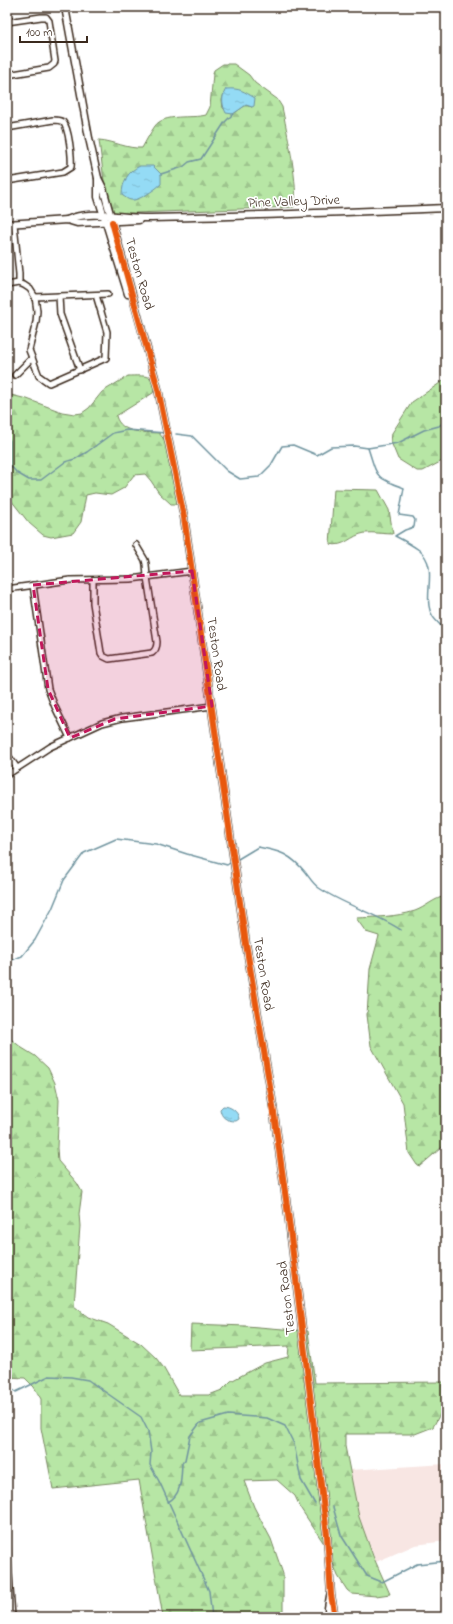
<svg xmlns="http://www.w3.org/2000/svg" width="453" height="1624" font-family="'Indie Flower',sans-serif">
<defs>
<pattern id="forest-firs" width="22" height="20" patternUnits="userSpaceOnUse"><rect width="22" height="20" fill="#b7e6a5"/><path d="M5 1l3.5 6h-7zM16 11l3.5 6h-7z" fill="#9ec58e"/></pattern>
<pattern id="water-ripples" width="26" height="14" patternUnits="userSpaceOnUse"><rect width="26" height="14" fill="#94dbf5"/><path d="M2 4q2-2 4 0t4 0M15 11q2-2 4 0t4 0" fill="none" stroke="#80bcd2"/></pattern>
</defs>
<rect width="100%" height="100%" fill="#fff"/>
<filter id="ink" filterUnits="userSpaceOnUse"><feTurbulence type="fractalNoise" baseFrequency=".025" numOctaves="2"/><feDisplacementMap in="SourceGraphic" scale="8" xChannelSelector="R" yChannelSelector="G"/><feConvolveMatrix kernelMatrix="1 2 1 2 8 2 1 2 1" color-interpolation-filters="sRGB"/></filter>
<g filter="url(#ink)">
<path fill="#f8e6e3" d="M446,1464V1541L415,1545L376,1562L359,1518L349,1470Z"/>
<g fill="url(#forest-firs)" stroke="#798862" fill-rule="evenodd">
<path d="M223,64H234L249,75L255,83L277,99L282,107C286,127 300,191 294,207L108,214L99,140C114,141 127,149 142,148C146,141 150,133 155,126C164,113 191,119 206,115L210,107L213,74L214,70ZM224,93L252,107L246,105L233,114L223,108L222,100Z"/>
<path d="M128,376C142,376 161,373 153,393L116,416C121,434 144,432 159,433L166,442L180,504H171L159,493L151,481L145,474L134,475L124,488L111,495L95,493L86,495L81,522L73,533L51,537L43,535L29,523L7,495V394L27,399L62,412L75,414L82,413L89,408L102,392Z"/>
<path d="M446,379V459L423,471H417L398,459L391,442L392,433L412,402Z"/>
<path d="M334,489L378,490L389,510L393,534C384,534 374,532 365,533C351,535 344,548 330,544Z"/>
<path d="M446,896V1146L441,1148L420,1166L417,1165L409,1153L403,1103L371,1046L367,1015L370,969L379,936L366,932L356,918C376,917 396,917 415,911C426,907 434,898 446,896Z"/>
<path d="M7,1036L22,1048L35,1056L48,1068L55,1083L59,1100L57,1148L58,1161L77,1183L82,1192L79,1214L80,1226L74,1306L88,1317L108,1324L141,1344L156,1358L163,1367L179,1395H209L222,1390L231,1381L265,1363L288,1357L289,1346L190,1350L191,1324L246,1326L308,1331L315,1383L446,1382V1403L433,1427L415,1434H345V1446L359,1517L373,1556L390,1594L376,1596L352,1594L347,1590L338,1576L327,1548L301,1509L295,1496L277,1480L244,1481L254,1507L271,1539L283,1574V1617H163L139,1480L53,1489L41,1428V1399L34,1387L25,1378L7,1377Z"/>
</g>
<g fill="url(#water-ripples)" stroke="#70949f">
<path d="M226,89C240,88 243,91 255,98L254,106L252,107L246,105L233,114L226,113C222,105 221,97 226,89Z"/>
<path d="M140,166H153L161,174V184C156,189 137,202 131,200C128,200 125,197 122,195C122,182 128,171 140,166Z"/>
<path d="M223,1106C230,1106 238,1111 239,1119L236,1121C227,1121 221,1118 220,1109Z"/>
</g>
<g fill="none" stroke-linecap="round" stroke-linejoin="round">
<g stroke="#70949f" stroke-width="1.5">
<path d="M161,174L183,167L189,162L201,159L225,122L233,114"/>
<path d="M7,433L10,441V465L17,473L29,480H41L65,462L75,459L87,452L113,433L127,430L166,433"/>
<path d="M176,434L192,436L227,471L240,479L259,477L271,465L282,446L293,445L317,455L331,447L354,446L368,448L398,443L424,430L439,426L446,420"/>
<path d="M368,448C378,478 374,477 404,488L399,515L413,517L415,520L414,527L405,530L395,536C403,540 412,545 419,550C437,565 426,587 429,606C430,617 439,623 446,631"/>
<path d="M238,859L258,847C280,851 290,854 305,872C309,877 313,884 319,888C344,905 375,913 401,930"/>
<path d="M7,962L22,956L35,940L52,909L64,880L84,853L116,839L156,844L187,854L227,865L230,863"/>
<path d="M7,1386L16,1392L49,1376L71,1377L88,1380L141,1417L148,1431L151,1452L150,1465L160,1483L209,1591L212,1617"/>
<path d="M168,1502C182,1494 181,1479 182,1463L185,1460L190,1436L200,1423L228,1415L267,1418L285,1426L294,1444L301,1480L315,1504"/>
<path d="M333,1507L341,1535L367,1576L382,1582L417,1564L446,1561"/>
</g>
<g stroke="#3b2a1e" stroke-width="8">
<g id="minor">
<path d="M7,22L41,17H46L49,21L55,61L54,64L49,68L7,75"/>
<path d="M7,128L53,120C57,120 60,120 63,122C69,128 72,158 71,167L63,172L7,181"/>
<path d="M14,224L19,274V283"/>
<path d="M7,285L19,283L24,285L30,289L35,297L37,311L36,322L29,350L39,376L49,383L106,358L107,332L96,295"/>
<path d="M59,296L60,314L80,370"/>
<path d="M35,297L108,294"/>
<path d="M15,375L32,358"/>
<path d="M93,580V603L101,653L103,656L109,659L152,653C156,650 157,647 157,642L147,577L146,564L145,560L136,545"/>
<path d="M33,585L48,689L55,707L70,738"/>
<path d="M7,589L70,580L131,579L192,571"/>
<path d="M7,754L17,768"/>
<path d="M7,775L50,747L102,723L122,718L212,706"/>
<path d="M7,1545L12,1617"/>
</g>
</g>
<g stroke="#3b2a1e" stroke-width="9">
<g id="tertiary">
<path d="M65,7L89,138L98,178V197L128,294"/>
<path d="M98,178L103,188L158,389L184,517L246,944L272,1099L289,1221L327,1535L331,1595L335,1617"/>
<path d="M67,220C90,209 125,219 151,218C249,216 348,212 446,208"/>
<path d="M7,224L67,220L77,223L139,220"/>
<path d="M329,1617L328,1608L330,1596"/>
</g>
</g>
<use href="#minor" stroke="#fff" stroke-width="5"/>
<use href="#tertiary" stroke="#fff" stroke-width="6"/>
<g stroke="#fff" stroke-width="8">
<path id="cycleway" d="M112,222L158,389L184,517L246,944L272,1099L289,1221L327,1535L331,1595L335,1617"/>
</g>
<use href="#cycleway" stroke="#e8590c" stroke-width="6"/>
</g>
</g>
<path fill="#c2185b" fill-opacity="0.2" stroke="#c2185b" stroke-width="3" stroke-dasharray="8 5" stroke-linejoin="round" d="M192,571L212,706L115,719L70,738L48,689L33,585Z"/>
<g text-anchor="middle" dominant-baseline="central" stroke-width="3.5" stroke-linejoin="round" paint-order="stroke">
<g font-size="14" fill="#3b2a1e" stroke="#fff">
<text transform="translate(294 202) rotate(-2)">Pine Valley Drive</text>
<text transform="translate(139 274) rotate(74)">Teston Road</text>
<text transform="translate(216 654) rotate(82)">Teston Road</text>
<text transform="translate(263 974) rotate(81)">Teston Road</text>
<text transform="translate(287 1298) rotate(-97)">Teston Road</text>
</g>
</g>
<rect width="453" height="1624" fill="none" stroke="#fff" stroke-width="24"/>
<rect x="12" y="12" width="429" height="1600" fill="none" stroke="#3b2a1e" stroke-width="1.5" filter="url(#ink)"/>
<path d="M20 36v6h67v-6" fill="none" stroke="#3b2a1e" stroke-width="2"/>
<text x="26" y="36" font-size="12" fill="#3b2a1e" stroke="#ffffff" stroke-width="3" paint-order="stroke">100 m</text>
</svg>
